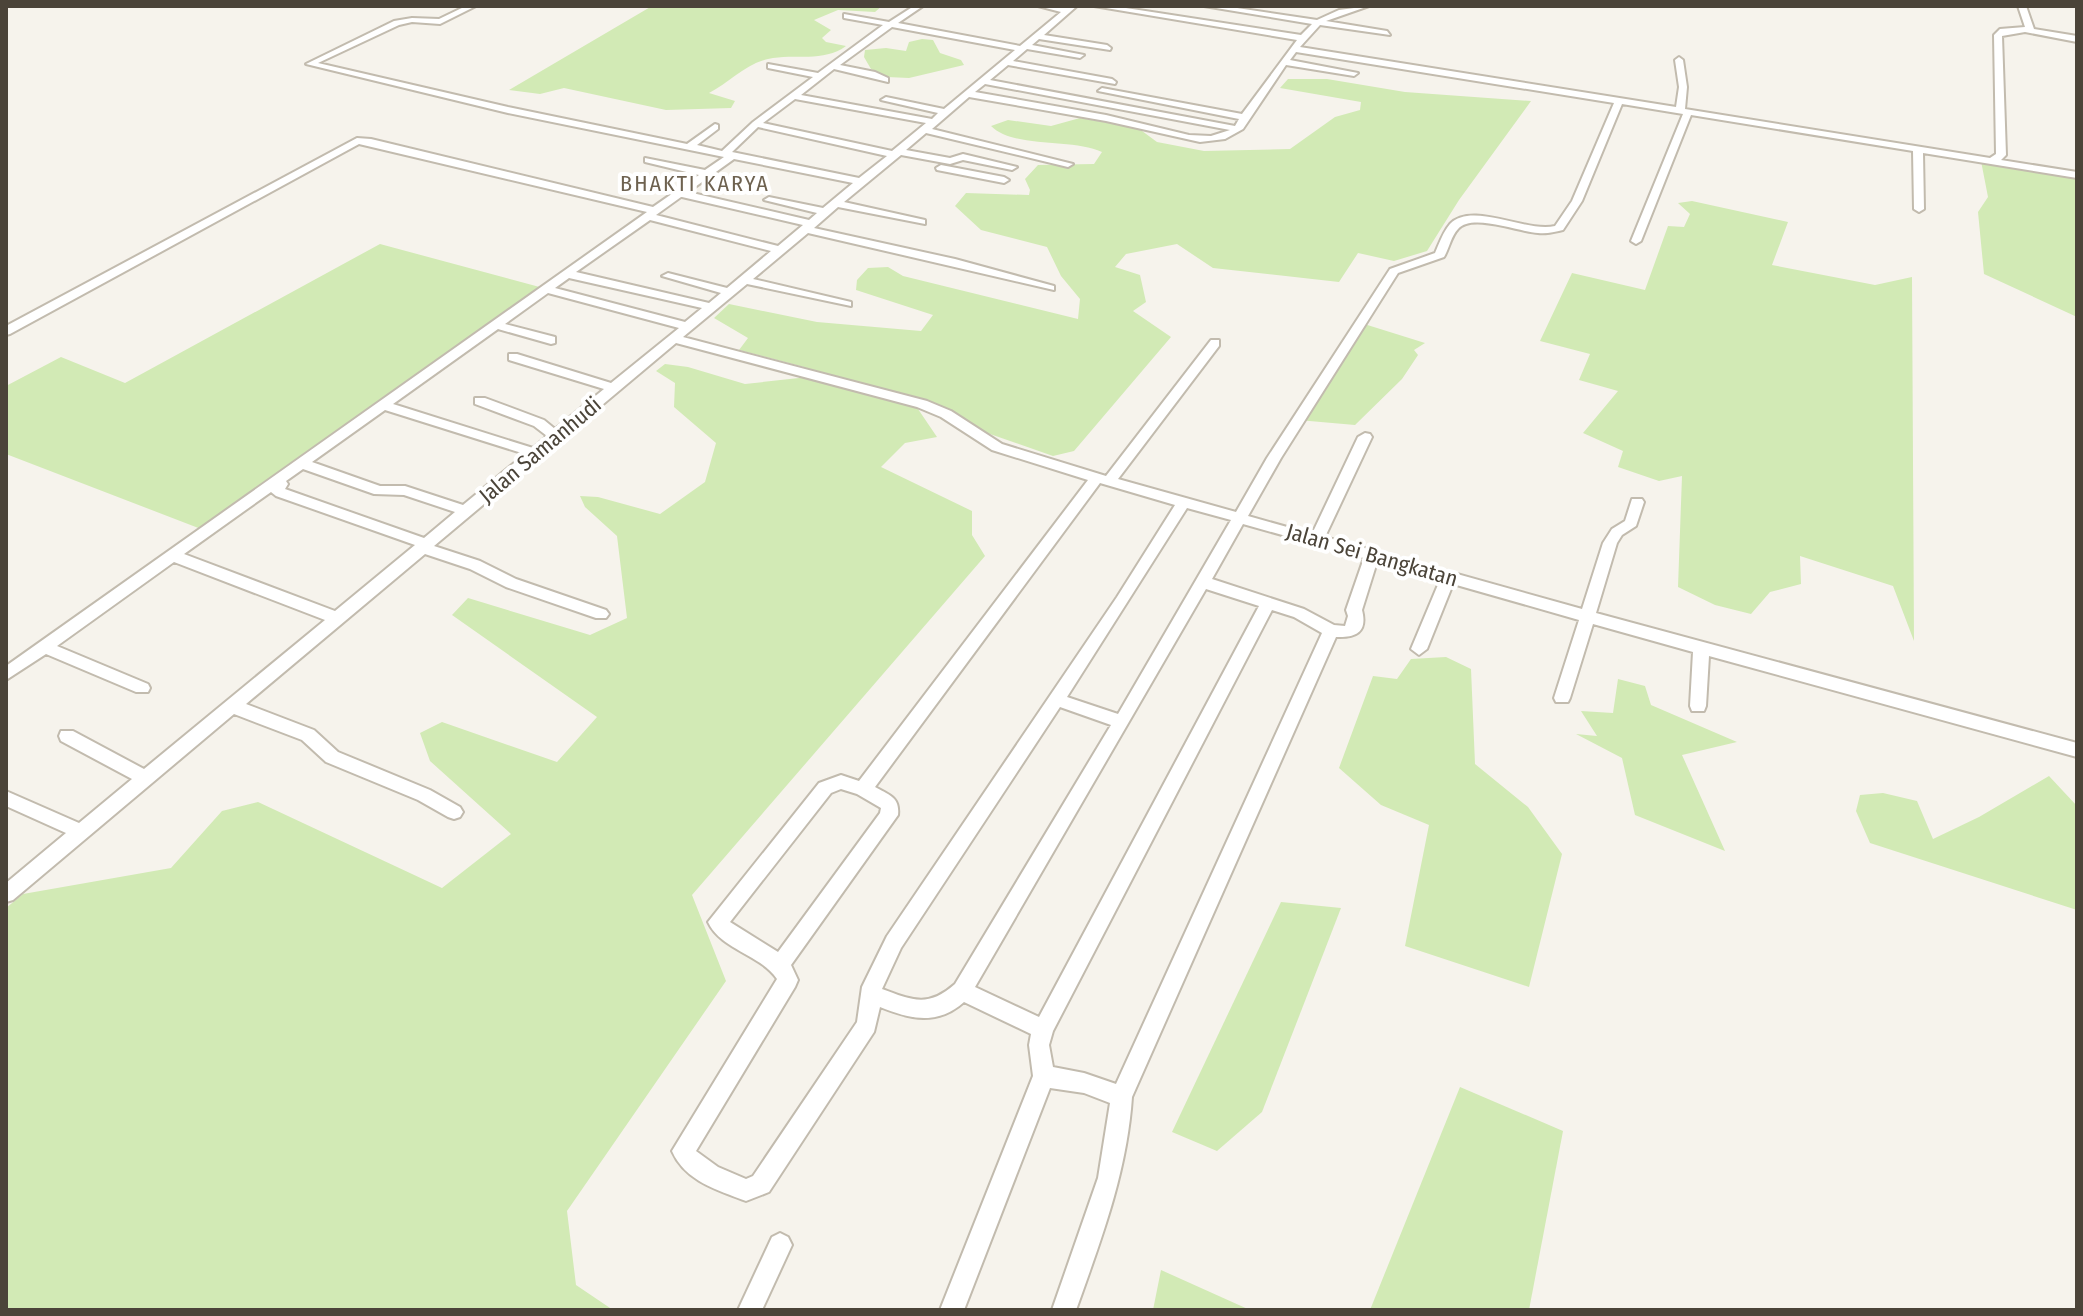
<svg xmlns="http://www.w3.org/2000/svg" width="2083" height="1316" font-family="'Fira Sans Condensed',sans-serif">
<rect width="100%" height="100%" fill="#f6f3ec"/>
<g fill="#d2eab5">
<path d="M652,6H882L875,12L838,10L814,20L831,30L822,38L826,42L846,46C823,63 795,53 768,59C745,64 729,83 709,93L735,101L731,108L666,110L564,88L540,94L509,90Z"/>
<path d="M922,39L933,40L940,53L961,60L964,65L909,78L887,77L871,69L864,57L865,50L886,48L906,51L909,42Z"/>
<path d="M1288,79H1327L1405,92L1531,101L1459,200L1427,251L1394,261L1358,253L1339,282L1213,268L1177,244L1126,254L1115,267L1140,275L1146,302L1133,311L1171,337L1074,451L1053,456L918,409L937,437L905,443L881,467L972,511V535L985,556L692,895L726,981L567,1211L576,1285L613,1310H6V908L23,894L171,868L222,811L258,802L442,888L511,834L430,761L420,733L442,722L557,762L597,717L452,615L468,598L590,635L627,618L617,536L585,507L580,496L598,497L660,514L705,482L716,443L674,407L675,383L656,371L665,364L688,367L745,384L799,378L804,367L739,350L748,338L714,318L729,304L817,322L921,331L933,315L856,290L857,280L868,268L888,267L903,276L1078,319L1080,299L1061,276L1047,247L981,230L955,206L966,193L1029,195L1030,190L1025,179L1038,165L1094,164L1102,152C1072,138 1014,149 991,126L1008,120L1051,126L1080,118L1138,128L1157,142L1204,151L1290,149L1335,117L1360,110L1361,102L1280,88Z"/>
<path d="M1981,161L2077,177V317L1984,274L1978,212L1988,197Z"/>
<path d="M1692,201L1788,222L1772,265L1875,285L1912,277L1914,641L1893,586L1800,556L1801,584L1770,592L1751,614L1715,605L1678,587L1682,476L1659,481L1618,467L1623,451L1583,433L1618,391L1579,380L1590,354L1540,341L1572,273L1645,290L1668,226L1684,227L1690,214L1678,203Z"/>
<path d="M380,244L547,289L201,529L6,454V386L61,357L125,383Z"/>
<path d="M1361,323L1425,343L1414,350L1418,355L1402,379L1355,425L1298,420Z"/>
<path d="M1446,657L1471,669L1475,764L1528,807L1562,854L1529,987L1405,946L1429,825L1381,805L1339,768L1373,676L1397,679L1411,659Z"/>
<path d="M1618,679L1645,686L1651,705L1737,742L1682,755L1725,851L1635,815L1622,758L1576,734L1597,736L1581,711L1613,713Z"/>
<path d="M2049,776L2077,806V910L1870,843L1856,811L1860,795L1883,793L1917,801L1933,839L1979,817Z"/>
<path d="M1281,902L1341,908L1262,1112L1217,1151L1172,1132Z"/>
<path d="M1460,1087L1563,1131L1529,1310H1370Z"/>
<path d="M1161,1270L1250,1310H1153Z"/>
</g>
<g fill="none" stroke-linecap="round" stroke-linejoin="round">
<g stroke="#c2bbae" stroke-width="4">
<g id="minor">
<path d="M466,6H476L440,24L412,22L399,25L318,63L508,107L687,144L715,124L718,125V129L697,145L722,151L753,122L813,77L768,68V64L818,73L883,25L844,18V14L889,22L914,6H923L898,23L1020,46L1061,12L1038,6H1077L1044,35L1107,45L1111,48L1110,50L1039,39L1032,45L1084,55L1080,58L1027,49L1013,61L1112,79L1116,82L1115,84L1008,65L990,80L1235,126L1239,119L1098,91L1102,88L1242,114L1297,40L1094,6H1113L1301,35L1312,24L1204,6H1224L1317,20L1339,10L1369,6L1326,21L1387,31L1390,35L1320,25L1300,47L1676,107L1679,87L1675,60L1679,57L1683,60L1687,87L1685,109L1990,158L1996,154L1994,35L2000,29L2025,27L2018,6H2026L2034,29L2077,36V42L2025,32L2002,36L2006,155L2001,160L2077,172V178L1923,153L1924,209L1919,212L1914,209L1913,151L1691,115L1641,241L1636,244L1631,241L1683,114L1622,104L1582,201L1563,230C1554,232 1547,234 1538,233C1519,232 1472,213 1458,229C1451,236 1449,249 1444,257L1398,273L1281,458L1248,516L1312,534L1358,437L1365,433L1370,434L1372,437L1325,537L1582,609L1603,543L1612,529L1625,521L1632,499H1642L1644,502L1636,526L1622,535L1617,543L1596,613L2077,743V757L1709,656L1706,706L1704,711H1692L1690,706L1693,652L1593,624L1570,698L1568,702H1556L1554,698L1579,620L1453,584L1427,649L1419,655L1411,649L1440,580L1377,562L1362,610C1368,633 1355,638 1336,637L1132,1097C1127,1172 1101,1240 1076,1310H1052L1098,1178L1110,1103L1084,1093L1050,1088L964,1310H940L1033,1076L1029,1045L1031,1034L964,1002C937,1026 910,1019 880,1007L874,1032L769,1192L746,1201C717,1190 685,1181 672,1151L777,979C760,954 721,950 708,922L819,783L841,775L859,781L1088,480L992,450L941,417L917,407L676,343L434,546L480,561L516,579L606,610L609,614L606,618H596L506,587L470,569L425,554L246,704L314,730L338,752L430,790L460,807L463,812L460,817L454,819L448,817L418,800L326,762L302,740L234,714L13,900L6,902V883L66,833L6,806V791L79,823L132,779L61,741L59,736L61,731H73L144,769L325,620L174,562L57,646L148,684L150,688L148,692H136L46,654L6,680V666L647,212L359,144L10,334L6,335V326L357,138L371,139L653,207L699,175L645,162V158L705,170L724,157L508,113L306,64L394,21L412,18L439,19ZM892,27L1015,50L944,109L886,97L881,100L938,113L932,119L801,95L834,69L888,82V78L875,72L840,65ZM1296,52L1614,103L1572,201L1555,226C1526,233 1472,201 1450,224C1443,232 1439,244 1435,253L1390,269L1267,458L1236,512L1118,479L1219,346V340H1211L1106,476L1002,444L951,411L927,401L683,337L747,284L851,306V302L753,279L808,233L1054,290V286L955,259L814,228L838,207L925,224V220L844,202L901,155L950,164L963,160L1012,170L1017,167L963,154L950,158L906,150L926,133L1068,167L1073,164L932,129L969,97L1106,121L1200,142L1225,139L1243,129L1286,65L1354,76L1358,73L1290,60ZM985,84L1230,130L1211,136L1189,135L1106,115L975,92ZM795,99L926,123L892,151L763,123ZM758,127L887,156L859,178L732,152ZM734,159L853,183L823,208L769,197L764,200L817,213L809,220L688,192ZM681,197H682L803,225L778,246L656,215ZM650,220L771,251L727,288L668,273L662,276L721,293L709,303L576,272ZM569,278L702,308L685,322L555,288ZM548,293L679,328L611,383L517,354H509V360L604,389L555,429L544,420L485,398H475V404L534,426L547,436L533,448L393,404L498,329L551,344L555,343V337L505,324ZM385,410L525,454L463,505L405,486H380L312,462ZM303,469L374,494L404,495L455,512L424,538L285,489L288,484L286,481ZM1100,483L1175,505L1117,597L887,936L862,987L857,1022L753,1176L746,1179L718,1167L696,1151L795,987L798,980L791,965L898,815C900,797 889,795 875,787ZM271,492L276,496L415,545L335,611L184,554ZM1187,508L1231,520L1118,714L1067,697ZM1243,524L1364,558L1346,610L1348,616L1345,626L1334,625L1304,609L1212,579ZM1206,589L1259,606L1039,1017L975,987ZM1272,610L1294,617L1322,633L1116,1084L1084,1073L1053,1067L1049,1045L1053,1031ZM1060,707L1111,725L955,984C928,1008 912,1000 882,989L901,948ZM841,789L857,794L881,808L880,813L778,952L730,922L831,793Z"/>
<path d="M941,165L1004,177L1009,180L1004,183L937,170L936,168Z"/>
<path d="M780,1233L788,1237L792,1245L762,1310H738L772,1237Z"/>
</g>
</g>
<use href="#minor" fill="#fff" fill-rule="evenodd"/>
</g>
<g text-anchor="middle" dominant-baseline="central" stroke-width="8" stroke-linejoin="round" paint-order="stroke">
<g font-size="22" letter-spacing="2" fill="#6e6250" stroke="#fff">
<text x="695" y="183">BHAKTI KARYA</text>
</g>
<g font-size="22" fill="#4b4439" stroke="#fff">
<text transform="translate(540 450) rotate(-40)">Jalan Samanhudi</text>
<text transform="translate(1372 555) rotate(16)">Jalan Sei Bangkatan</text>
</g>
</g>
<rect width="2083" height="1316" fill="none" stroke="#4b4439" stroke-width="16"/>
</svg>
